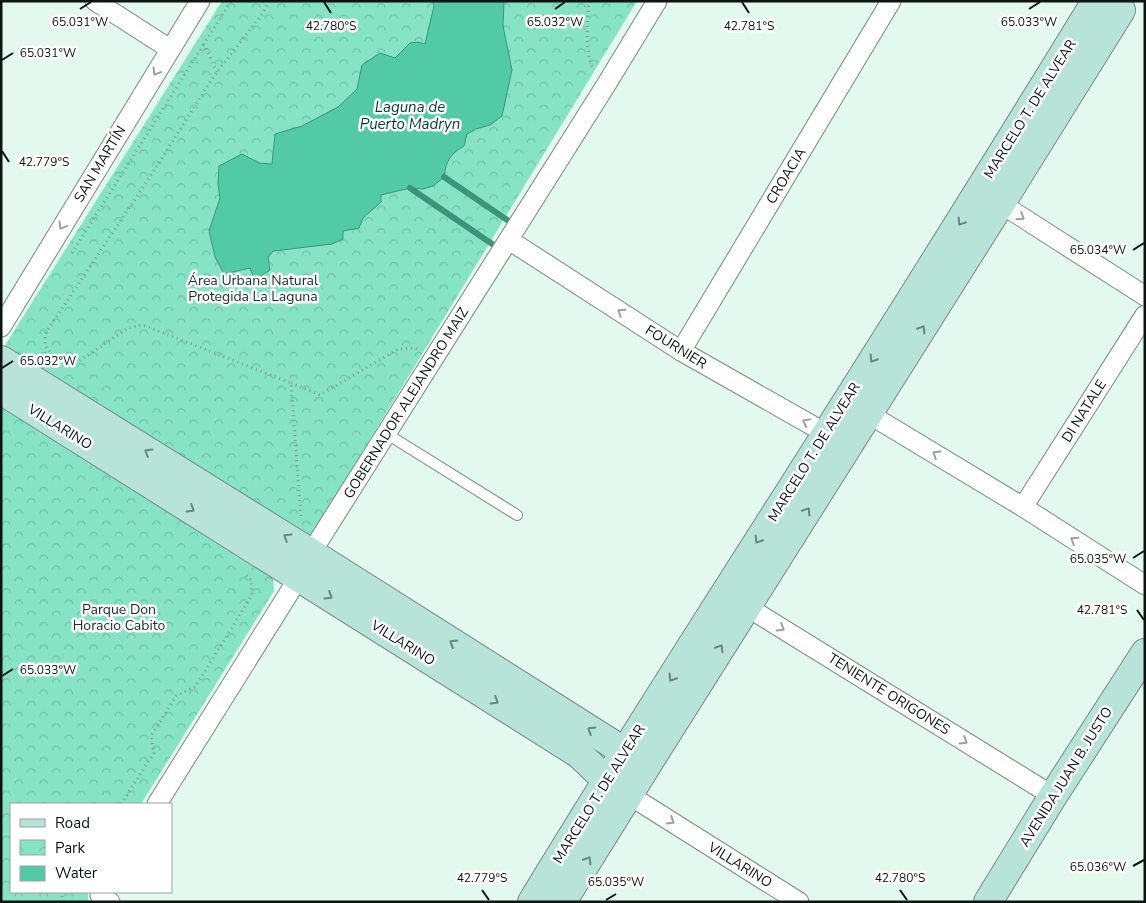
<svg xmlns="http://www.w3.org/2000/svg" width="1146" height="903" font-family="'Nunito Sans',sans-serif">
<defs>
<pattern id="park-crowns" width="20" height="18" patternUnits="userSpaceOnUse" patternTransform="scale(1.25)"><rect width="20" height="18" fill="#86e3c3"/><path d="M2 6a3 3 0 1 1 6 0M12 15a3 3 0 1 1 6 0" fill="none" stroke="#72c2a6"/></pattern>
</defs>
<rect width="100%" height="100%" fill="#e3f9f0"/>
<g fill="url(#park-crowns)">
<path d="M222,1H637L310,538L4,347Z"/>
<path d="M1,406L265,569L273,578L274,591L141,804H11V892H88V899L90,902H1Z"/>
</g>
<path fill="#52cba5" stroke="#3d9479" d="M433,1H504L503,26L512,70L502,116L490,125L476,129L467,134L464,146C450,154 446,161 444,177L433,186L423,189L410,188L381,195V202L363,218L359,228L343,231V239L332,244L273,251L268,258L270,270L261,276L254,278L250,268L224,274L215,257L209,231L220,198L218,184L219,166L242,154L259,163L272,164L275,134L302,126L338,107L357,89L362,65L380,53L395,58L410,43L418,42L425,44L434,6Z"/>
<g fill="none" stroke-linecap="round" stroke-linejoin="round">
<g stroke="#3d9479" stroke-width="6">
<path d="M444,177L516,226"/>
<path d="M410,188L501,250"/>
</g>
<g stroke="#788b83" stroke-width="12">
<path id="lane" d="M387,434L517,515"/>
</g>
<g stroke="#788b83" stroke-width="21">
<g id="street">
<path d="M95,1L170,49"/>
<path d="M992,198L1145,296"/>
<path d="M509,240L681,351L836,439"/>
<path d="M1,327L200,1"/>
<path d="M681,351L891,1"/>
<path d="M859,408L1023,507L1145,585"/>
<path d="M1023,507L1145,315"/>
<path d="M736,600L1053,796"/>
<path d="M629,795L799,902"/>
<path d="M157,804L299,577L311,553L606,85L657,1"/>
<path d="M102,892L100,895L110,902"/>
</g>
</g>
<g stroke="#788b83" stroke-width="30">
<g id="secondary">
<path d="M1,360L303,548L641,762"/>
<path d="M1,390L579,754L606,780L622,790"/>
<path d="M532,902C627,745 727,591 825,436C916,292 1007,147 1096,1"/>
<path d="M562,902L647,765L1001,203L1121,10"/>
<path d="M988,902L1053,796L1145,653"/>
</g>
</g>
<g stroke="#889791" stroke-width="3" stroke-dasharray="1 4" stroke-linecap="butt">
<path d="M269,1L263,13L211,80L161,160L45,334V346L54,356L67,363L78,362L128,328L143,325L291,383L301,518"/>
<path d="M589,1C587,24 585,49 593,70"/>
<path d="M217,72L204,44L231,1"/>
<path d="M72,253L204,44"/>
<path d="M291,383L320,395L398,349L415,348L417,349"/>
<path d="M121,804L154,753L151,736L176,696L195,687L252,595L251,580L244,573"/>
<path d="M63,902L62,896L65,892"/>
</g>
<use href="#lane" stroke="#fff" stroke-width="10"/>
<use href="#street" stroke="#fff" stroke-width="19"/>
<use href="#secondary" stroke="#b8e3d8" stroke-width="28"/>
</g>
<defs><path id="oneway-chevron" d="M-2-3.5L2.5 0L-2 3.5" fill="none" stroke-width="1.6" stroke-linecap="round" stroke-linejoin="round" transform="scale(1.25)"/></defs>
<g stroke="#9ea1a0">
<use href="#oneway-chevron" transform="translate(156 72) rotate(121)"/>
<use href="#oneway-chevron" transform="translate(1021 217) rotate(33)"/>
<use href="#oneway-chevron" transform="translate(62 226) rotate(121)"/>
<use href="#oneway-chevron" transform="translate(621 312) rotate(-147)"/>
<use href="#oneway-chevron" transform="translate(806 422) rotate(-151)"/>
<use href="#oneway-chevron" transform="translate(936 454) rotate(-148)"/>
<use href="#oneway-chevron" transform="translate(1074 540) rotate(-147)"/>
<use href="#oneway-chevron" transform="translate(781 628) rotate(32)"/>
<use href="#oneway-chevron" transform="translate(964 741) rotate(32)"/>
<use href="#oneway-chevron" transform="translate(671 821) rotate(32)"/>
</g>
<g stroke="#6b867e">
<use href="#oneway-chevron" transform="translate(961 222) rotate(122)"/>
<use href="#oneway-chevron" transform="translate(922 329) rotate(-58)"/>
<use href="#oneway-chevron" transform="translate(873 359) rotate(122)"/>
<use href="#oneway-chevron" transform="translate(148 452) rotate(-148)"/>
<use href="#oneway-chevron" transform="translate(191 509) rotate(32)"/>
<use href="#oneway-chevron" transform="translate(807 511) rotate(-58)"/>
<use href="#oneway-chevron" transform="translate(287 537) rotate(-148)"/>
<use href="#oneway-chevron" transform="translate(758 540) rotate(123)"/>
<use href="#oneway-chevron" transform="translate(329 596) rotate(32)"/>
<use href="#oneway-chevron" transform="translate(453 643) rotate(-148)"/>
<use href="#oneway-chevron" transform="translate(720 648) rotate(-58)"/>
<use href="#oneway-chevron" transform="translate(672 678) rotate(122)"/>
<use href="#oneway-chevron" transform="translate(495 701) rotate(32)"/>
<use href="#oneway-chevron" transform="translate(591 730) rotate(-148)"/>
<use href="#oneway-chevron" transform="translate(588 860) rotate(-58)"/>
</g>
<path fill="none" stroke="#0d1411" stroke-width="2" d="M324,2L331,13M742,2L749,13M80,9L91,2M555,9L565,2M1029,9L1040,2M2,60L13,53M2,151L9,162M1133,250L1144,243M2,368L13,361M1133,558L1144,551M1137,610L1144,620M2,676L13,669M1133,866L1144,860M482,890L489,900M900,890L907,900M606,900L616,894"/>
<g text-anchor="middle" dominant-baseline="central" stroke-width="5" stroke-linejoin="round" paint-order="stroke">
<g font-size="14" fill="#0d1411" stroke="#fff">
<text transform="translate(1030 109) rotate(-58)">MARCELO T. DE ALVEAR</text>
<text transform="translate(100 164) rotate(-59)">SAN MARTÍN</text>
<text transform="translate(786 176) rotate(-59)">CROACIA</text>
<text transform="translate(676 347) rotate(32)">FOURNIER</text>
<text transform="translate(406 403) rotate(-58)">GOBERNADOR ALEJANDRO MAIZ</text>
<text transform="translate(1084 411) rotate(-58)">DI NATALE</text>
<text transform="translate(60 427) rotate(32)">VILLARINO</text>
<text transform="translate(814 452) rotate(-58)">MARCELO T. DE ALVEAR</text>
<text transform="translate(403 643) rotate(32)">VILLARINO</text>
<text transform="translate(889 694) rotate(32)">TENIENTE ORIGONES</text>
<text transform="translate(1066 777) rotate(-58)">AVENIDA JUAN B. JUSTO</text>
<text transform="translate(599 794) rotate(-58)">MARCELO T. DE ALVEAR</text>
<text transform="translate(740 865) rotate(32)">VILLARINO</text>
</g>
<g font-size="14" fill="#192e26" stroke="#fff">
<text x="253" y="280">Área Urbana Natural<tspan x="253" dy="16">Protegida La Laguna</tspan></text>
<text x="119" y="609">Parque Don<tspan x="119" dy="16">Horacio Cabito</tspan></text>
</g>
<g font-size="15" font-style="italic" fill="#033b2c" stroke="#fff">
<text x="410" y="107">Laguna de<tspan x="410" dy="17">Puerto Madryn</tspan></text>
</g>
</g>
<g font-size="12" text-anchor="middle" fill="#0d1411" stroke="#fff" stroke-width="5" stroke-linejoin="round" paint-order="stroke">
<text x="80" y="26">65.031°W</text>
<text x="555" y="26">65.032°W</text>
<text x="1029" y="26">65.033°W</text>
<text x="331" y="30">42.780°S</text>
<text x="749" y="30">42.781°S</text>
<text x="48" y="57">65.031°W</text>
<text x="44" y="166">42.779°S</text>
<text x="1098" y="254">65.034°W</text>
<text x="48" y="365">65.032°W</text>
<text x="1098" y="563">65.035°W</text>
<text x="1102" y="614">42.781°S</text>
<text x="48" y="674">65.033°W</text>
<text x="1098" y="871">65.036°W</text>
<text x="482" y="882">42.779°S</text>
<text x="900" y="882">42.780°S</text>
<text x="616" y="886">65.035°W</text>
</g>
<rect width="1146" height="903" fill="none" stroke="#0d1411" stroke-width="5"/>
<rect x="10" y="803" width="162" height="90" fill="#ffffff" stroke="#9ea1a0"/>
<rect x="20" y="819" width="25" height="8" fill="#b8e3d8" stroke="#9ea1a0"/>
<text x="55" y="828" font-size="15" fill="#0d1411">Road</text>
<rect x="20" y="840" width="25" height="15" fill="url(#park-crowns)" stroke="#9ea1a0"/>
<text x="55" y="853" font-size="15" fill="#0d1411">Park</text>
<rect x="20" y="866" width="25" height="15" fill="#52cba5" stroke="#9ea1a0"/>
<text x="55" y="878" font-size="15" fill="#0d1411">Water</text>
</svg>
